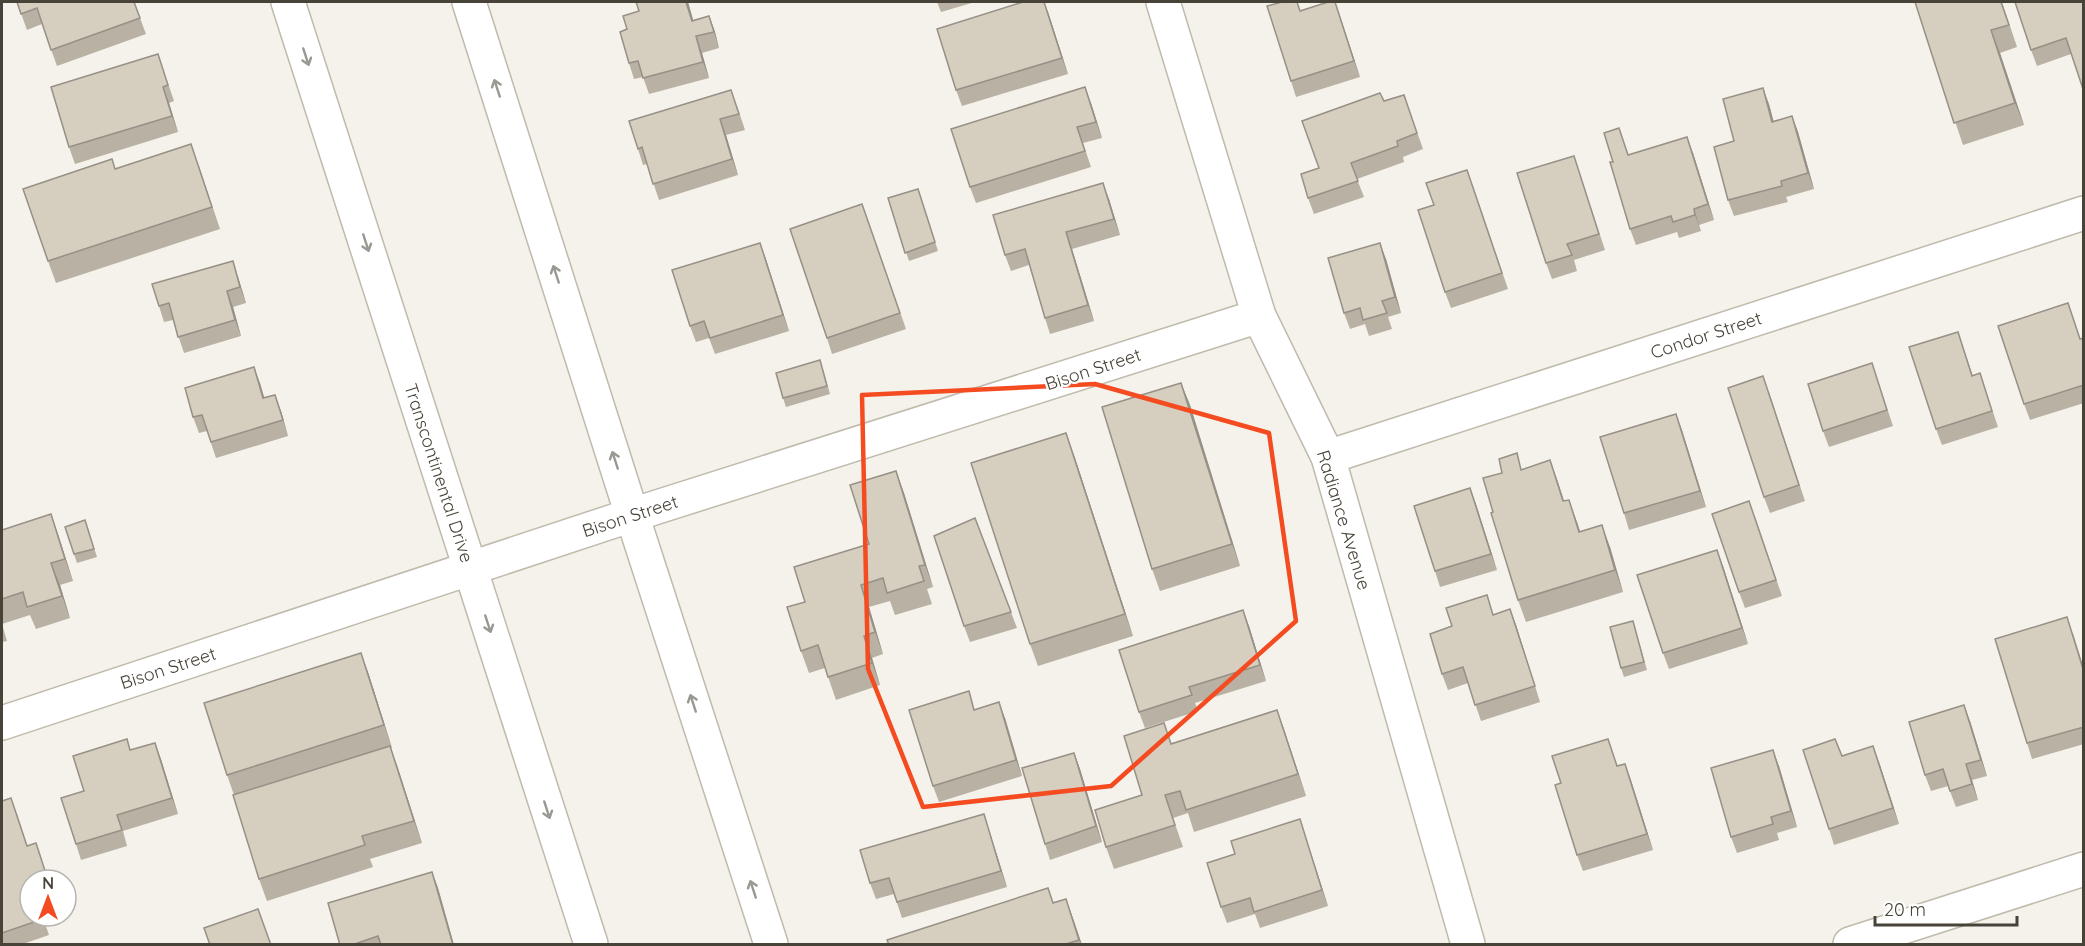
<svg xmlns="http://www.w3.org/2000/svg" width="2085" height="946" font-family="Quicksand,sans-serif">
<rect width="100%" height="100%" fill="#f4f2ea"/>
<g fill="none" stroke-linecap="round" stroke-linejoin="round">
<g stroke="#c0baac" stroke-width="36">
<g id="minor">
<path d="M288,2L591,944"/>
<path d="M469,2L632,515L771,944"/>
<path d="M1163,2L1259,316L1328,457L1468,944"/>
<path d="M1328,457L2084,213"/>
<path d="M2,723L632,515L1259,316"/>
<path d="M1850,944L2084,869"/>
</g>
</g>
<use href="#minor" stroke="#fff" stroke-width="33"/>
</g>
<g fill="#b8b1a4">
<path d="M17,2H134L146,34L57,66L42,24L27,30Z"/>
<path d="M636,2H688L693,20L709,16L715,32L719,48L702,53L709,78L649,94L643,77L634,79L629,63L627,29L639,11Z"/>
<path d="M937,2H975L941,12Z"/>
<path d="M1335,2L1360,77L1296,97L1291,81L1301,10Z"/>
<path d="M1915,2H2002L2017,47L2000,53L2024,125L1963,145Z"/>
<path d="M2084,2L2071,54L2037,66L2031,50Z"/>
<path d="M1048,12L1068,74L962,106L956,90Z"/>
<path d="M158,54L174,101L169,103L178,132L75,164L69,147Z"/>
<path d="M1404,95L1423,149L1403,157L1404,162L1357,179L1364,197L1314,214L1308,198L1319,168L1384,101Z"/>
<path d="M1091,103L1102,138L1083,143L1091,167L976,203L970,187Z"/>
<path d="M1769,104L1773,121L1792,116L1798,132L1814,189L1786,197L1788,202L1734,216L1728,200L1734,141Z"/>
<path d="M737,106L745,130L726,135L738,175L659,200L647,164L643,165L638,149Z"/>
<path d="M1693,153L1714,220L1699,225L1701,231L1679,238L1677,232L1636,245L1630,229L1613,162L1628,155Z"/>
<path d="M199,166L220,229L56,283L48,261L116,169Z"/>
<path d="M1579,172L1605,250L1574,260L1577,271L1552,279L1546,263Z"/>
<path d="M1473,186L1508,289L1451,308L1445,292L1434,205Z"/>
<path d="M921,197L938,251L909,261L888,198Z"/>
<path d="M1109,199L1120,235L1072,249L1094,321L1050,334L1045,318L1029,265L1011,271L1005,255Z"/>
<path d="M862,204L906,329L832,354L827,338Z"/>
<path d="M760,243L789,331L715,354L709,338L696,342L690,326Z"/>
<path d="M1386,259L1401,313L1388,317L1392,329L1369,336L1365,324L1350,329L1344,313Z"/>
<path d="M238,277L246,303L233,307L241,336L184,353L173,320L164,322L159,306Z"/>
<path d="M1958,332L1973,376L1980,373L1998,427L1942,445L1936,429Z"/>
<path d="M2084,338V403L2030,420L2024,404L2080,339Z"/>
<path d="M1872,363L1893,426L1829,447L1823,431Z"/>
<path d="M823,369L830,394L786,407L783,398Z"/>
<path d="M260,383L264,398L281,411L288,436L216,458L207,431L199,433L193,417Z"/>
<path d="M1181,383L1190,405L1240,566L1160,591L1152,569Z"/>
<path d="M1769,392L1805,501L1770,513L1764,497Z"/>
<path d="M1676,414L1706,507L1629,530L1624,513Z"/>
<path d="M1074,455L1133,636L1038,666L1030,644Z"/>
<path d="M1550,460L1564,501L1577,522L1580,531L1610,547L1623,592L1526,622L1518,600L1522,469Z"/>
<path d="M896,471L904,493L933,587L927,589L932,604L895,615L890,601L869,607L883,654L872,658L880,685L836,700L825,668L809,673L801,651L805,602L869,544Z"/>
<path d="M1470,488L1497,570L1440,587L1435,571Z"/>
<path d="M51,514L73,581L60,585L70,618L36,629L30,615L2,624L7,641L2,642V530Z"/>
<path d="M1755,517L1782,596L1745,608L1739,592Z"/>
<path d="M975,518L1017,628L970,642L964,626Z"/>
<path d="M88,529L97,557L77,563L74,554Z"/>
<path d="M1723,566L1748,644L1669,669L1663,653Z"/>
<path d="M1494,615L1516,625L1540,702L1481,721L1468,683L1448,690L1442,674Z"/>
<path d="M1633,621L1647,670L1624,677L1621,668Z"/>
<path d="M1249,626L1266,681L1195,703L1198,711L1145,728L1139,712Z"/>
<path d="M2073,633L2084,669V744L2032,759L2027,743Z"/>
<path d="M361,653L369,675L392,748H391L422,843L370,859L373,867L267,901L259,879L234,795L227,775Z"/>
<path d="M1277,710L1306,796L1194,832L1188,813L1173,818L1183,847L1114,869L1106,847L1142,795L1172,743Z"/>
<path d="M1005,718L1022,776L939,802L933,786Z"/>
<path d="M1970,721L1987,776L1972,780L1978,800L1956,807L1948,786L1931,791L1925,775Z"/>
<path d="M155,743L178,814L123,831L127,846L81,860L76,844L84,791L131,750Z"/>
<path d="M1074,753L1080,769L1102,842L1050,860L1045,844Z"/>
<path d="M1842,756L1879,762L1899,824L1834,845L1829,829Z"/>
<path d="M1625,764L1653,850L1583,871L1577,855L1617,766Z"/>
<path d="M1779,766L1797,827L1777,833L1779,840L1737,853L1731,837Z"/>
<path d="M2,801L17,814L27,846L42,859L30,880L49,935L20,945H2Z"/>
<path d="M989,830L1007,887L902,918L894,894L876,899L870,883Z"/>
<path d="M1305,835L1328,906L1260,928L1255,914L1227,923L1221,907Z"/>
<path d="M432,872L438,888L454,945H340Z"/>
<path d="M1048,888L1053,902L1066,899L1082,945H889Z"/>
</g>
<g fill="#969086">
<path d="M686,2H688L698,37L692,21Z"/>
<path d="M1044,2L1048,12L1068,74L1062,58Z"/>
<path d="M1335,2L1340,16L1360,77L1354,61Z"/>
<path d="M709,16L715,32L719,48Z"/>
<path d="M1991,30L2000,53L2024,125L2015,103Z"/>
<path d="M696,36L702,53L709,78L703,62Z"/>
<path d="M163,87L169,103L178,132L172,116Z"/>
<path d="M1085,87L1091,103L1102,138L1096,122Z"/>
<path d="M1763,88L1769,104L1778,138L1772,122Z"/>
<path d="M1792,116L1798,132L1814,189L1808,173Z"/>
<path d="M720,119L726,135L738,175L732,159Z"/>
<path d="M1687,137L1693,153L1714,220L1708,204Z"/>
<path d="M1103,183L1109,199L1120,235L1114,219Z"/>
<path d="M1694,209L1699,225L1701,231L1695,215Z"/>
<path d="M1066,232L1072,249L1094,321L1088,305Z"/>
<path d="M760,243L766,259L789,331L783,315Z"/>
<path d="M1380,243L1386,259L1401,313L1395,297Z"/>
<path d="M233,261L238,277L246,303L240,287Z"/>
<path d="M227,291L233,307L241,336L235,320Z"/>
<path d="M254,367L260,383L269,414L263,398Z"/>
<path d="M1181,383L1190,405L1240,566L1232,544Z"/>
<path d="M275,395L281,411L288,436L283,420Z"/>
<path d="M1676,414L1682,430L1706,507L1700,491Z"/>
<path d="M1066,433L1074,455L1133,636L1125,614Z"/>
<path d="M1550,460L1558,482L1571,523L1563,501Z"/>
<path d="M896,471L904,493L933,587L925,565Z"/>
<path d="M1470,488L1476,504L1497,570L1491,554Z"/>
<path d="M1569,500L1577,522L1587,554L1579,532Z"/>
<path d="M51,514L59,537L73,581L65,559Z"/>
<path d="M1602,525L1610,547L1623,592L1615,570Z"/>
<path d="M1717,550L1723,566L1748,644L1742,628Z"/>
<path d="M51,563L60,585L70,618L62,596Z"/>
<path d="M861,585L869,607L883,654L875,632Z"/>
<path d="M1510,609L1516,625L1540,702L1535,686Z"/>
<path d="M1243,610L1249,626L1266,681L1260,665Z"/>
<path d="M2067,617L2084,669V672Z"/>
<path d="M864,636L872,658L880,685L872,663Z"/>
<path d="M361,653L369,675L392,748L384,725Z"/>
<path d="M999,702L1005,718L1022,776L1016,760Z"/>
<path d="M1964,705L1970,721L1987,776L1981,760Z"/>
<path d="M1277,710L1285,732L1306,796L1298,774Z"/>
<path d="M155,743L161,759L178,814L172,798Z"/>
<path d="M390,746L398,768L422,843L414,821Z"/>
<path d="M1873,746L1879,762L1899,824L1893,808Z"/>
<path d="M1773,750L1779,766L1797,827L1791,811Z"/>
<path d="M1074,753L1080,769L1102,842L1096,826Z"/>
<path d="M1625,764L1631,780L1653,850L1647,834Z"/>
<path d="M1966,764L1972,780L1978,800L1972,784Z"/>
<path d="M984,814L989,830L1007,887L1001,871Z"/>
<path d="M1300,819L1305,835L1328,906L1322,890Z"/>
<path d="M432,872L438,888L454,945H453Z"/>
<path d="M1066,899L1074,921L1082,945L1079,940Z"/>
</g>
<g fill="#d6cebf" stroke="#969086" stroke-width="1.5">
<path d="M17,2H134L140,18L51,50L37,8L21,14Z"/>
<path d="M636,2H686L692,21L709,16L714,32L696,36L703,62L643,78L638,61L629,63L620,32L627,29L623,16L639,11Z"/>
<path d="M1023,2H1044L1062,58L956,90L937,29Z"/>
<path d="M1282,2H1297L1300,11L1328,2H1335L1354,61L1291,81L1267,6Z"/>
<path d="M1915,2H2001L2009,25L1991,30L2015,103L1954,123Z"/>
<path d="M2015,2H2084V92L2066,38L2031,50Z"/>
<path d="M158,54L168,85L163,87L172,116L69,147L51,87Z"/>
<path d="M1085,87L1096,122L1077,127L1085,151L970,187L951,129Z"/>
<path d="M1763,88L1772,122L1792,116L1808,173L1781,181L1782,186L1728,200L1714,147L1734,141L1723,99Z"/>
<path d="M731,90L739,114L720,119L732,159L653,184L642,147L638,149L629,121Z"/>
<path d="M1380,93L1384,101L1404,95L1417,133L1397,141L1398,146L1351,163L1358,181L1308,198L1301,174L1319,168L1302,121Z"/>
<path d="M1619,128L1628,155L1687,137L1708,204L1694,209L1695,215L1673,222L1671,216L1630,229L1610,162H1613L1604,133Z"/>
<path d="M191,144L212,207L48,261L23,189L112,159L115,169Z"/>
<path d="M1574,156L1599,234L1567,244L1572,255L1546,263L1517,173Z"/>
<path d="M1467,170L1502,273L1445,292L1418,210L1434,205L1426,183Z"/>
<path d="M1103,183L1114,219L1066,232L1088,305L1045,318L1025,249L1005,255L993,215Z"/>
<path d="M918,189L935,242L905,253L888,198Z"/>
<path d="M862,204L900,313L827,338L790,229Z"/>
<path d="M760,243L783,315L710,338L704,321L690,326L672,270Z"/>
<path d="M1380,243L1395,297L1382,301L1387,313L1363,320L1360,308L1344,313L1328,258Z"/>
<path d="M233,261L240,287L227,291L235,320L178,337L169,303L159,306L152,284Z"/>
<path d="M2068,303L2080,339L2084,338V385L2024,404L1998,326Z"/>
<path d="M1958,332L1972,376L1980,373L1992,411L1936,429L1909,347Z"/>
<path d="M820,360L827,386L783,398L776,373Z"/>
<path d="M1872,363L1887,410L1823,431L1808,384Z"/>
<path d="M254,367L263,398L275,395L283,420L211,442L202,415L193,417L185,388Z"/>
<path d="M1763,376L1799,485L1764,497L1728,388Z"/>
<path d="M1181,383L1232,544L1152,569L1102,407Z"/>
<path d="M1676,414L1700,491L1624,513L1600,437Z"/>
<path d="M1066,433L1125,614L1030,644L971,463Z"/>
<path d="M1517,453L1521,470L1550,460L1563,501L1569,500L1579,532L1602,525L1615,570L1518,600L1491,513L1493,512L1483,478L1502,473L1499,459Z"/>
<path d="M896,471L925,565L919,566L924,581L887,593L883,578L861,585L875,632L864,636L872,663L828,677L818,645L801,651L787,607L805,602L794,567L869,544L850,485Z"/>
<path d="M1470,488L1491,554L1435,571L1414,506Z"/>
<path d="M1749,501L1776,580L1739,592L1712,514Z"/>
<path d="M51,514L65,559L51,563L62,596L27,607L23,592L2,599V530Z"/>
<path d="M975,518L1011,612L964,626L934,536Z"/>
<path d="M85,520L94,549L74,554L65,527Z"/>
<path d="M1717,550L1742,628L1663,653L1637,575Z"/>
<path d="M1487,595L1493,615L1510,609L1535,686L1475,705L1463,667L1442,674L1430,634L1452,626L1446,608Z"/>
<path d="M1243,610L1260,665L1189,687L1192,695L1139,712L1119,650Z"/>
<path d="M2067,617L2084,672V727L2027,743L1995,639Z"/>
<path d="M1633,621L1644,662L1621,668L1610,627Z"/>
<path d="M361,653L384,725L227,775L204,703Z"/>
<path d="M969,691L974,710L999,702L1016,760L933,786L909,710Z"/>
<path d="M1964,705L1981,760L1966,764L1972,784L1950,791L1943,769L1925,775L1909,722Z"/>
<path d="M1277,710L1298,774L1186,810L1180,791L1165,795L1175,825L1106,847L1095,810L1142,795L1124,736L1164,723L1171,744Z"/>
<path d="M127,739L130,750L155,743L172,798L117,815L122,830L76,844L61,798L84,791L73,756Z"/>
<path d="M1608,739L1617,766L1625,764L1647,834L1577,855L1555,785L1561,783L1552,756Z"/>
<path d="M1835,739L1842,756L1873,746L1893,808L1829,829L1803,750Z"/>
<path d="M390,746L414,821L362,836L365,845L259,879L233,795Z"/>
<path d="M1773,750L1791,811L1771,817L1773,824L1731,837L1711,768Z"/>
<path d="M1074,753L1096,826L1045,844L1022,768Z"/>
<path d="M11,798L27,846L36,843L48,880H30V916H42L43,919L2,933V801Z"/>
<path d="M984,814L1001,871L897,902L889,878L870,883L860,850Z"/>
<path d="M1300,819L1322,890L1254,912L1250,898L1221,907L1207,863L1235,854L1231,841Z"/>
<path d="M432,872L453,945H381L378,936L352,945H340L328,903Z"/>
<path d="M1048,888L1053,903L1066,899L1079,940L1063,945H889L887,940Z"/>
<path d="M258,909L271,945H210L204,928Z"/>
</g>
<defs><path id="oneway-shaft" d="M-6 0H5M1.5-3L5.5 0L1.5 3" fill="none" stroke-width="1.6" stroke-linecap="round" stroke-linejoin="round" transform="scale(1.5)"/></defs>
<g stroke="#9a9892">
<use href="#oneway-shaft" transform="translate(306 57) rotate(72)"/>
<use href="#oneway-shaft" transform="translate(497 88) rotate(-108)"/>
<use href="#oneway-shaft" transform="translate(366 243) rotate(72)"/>
<use href="#oneway-shaft" transform="translate(556 274) rotate(-108)"/>
<use href="#oneway-shaft" transform="translate(615 460) rotate(-108)"/>
<use href="#oneway-shaft" transform="translate(488 624) rotate(72)"/>
<use href="#oneway-shaft" transform="translate(693 703) rotate(-108)"/>
<use href="#oneway-shaft" transform="translate(547 810) rotate(72)"/>
<use href="#oneway-shaft" transform="translate(753 889) rotate(-108)"/>
</g>
<path fill="none" stroke="#f44b21" stroke-width="4.5" stroke-linejoin="round" d="M1095,384L1269,433L1296,621L1111,786L923,807L868,669L862,395Z"/>
<g text-anchor="middle" dominant-baseline="central" stroke-width="4.5" stroke-linejoin="round" paint-order="stroke">
<g font-size="18" fill="#484338" stroke="#fff">
<text transform="translate(1706 335) rotate(-18)">Condor Street</text>
<text transform="translate(1093 369) rotate(-18)">Bison Street</text>
<text transform="translate(439 473) rotate(72)">Transcontinental Drive</text>
<text transform="translate(630 516) rotate(-18)">Bison Street</text>
<text transform="translate(1344 520) rotate(73)">Radiance Avenue</text>
<text transform="translate(168 668) rotate(-18)">Bison Street</text>
</g>
</g>
<rect width="2085" height="946" fill="none" stroke="#484338" stroke-width="6"/>
<g transform="translate(48 898)"><circle r="28" fill="#ffffff" stroke="#b6b4af" stroke-width="1.5"/>
<path d="M0-4.5L10 22L0 15L-10 22Z" fill="#f44b21"/>
<text y="-9" font-size="16" font-weight="bold" text-anchor="middle" fill="#484338">N</text>
</g>
<path d="M1875 916v9h142v-9" fill="none" stroke="#484338" stroke-width="3"/>
<text x="1884" y="916" font-size="18" fill="#484338" stroke="#ffffff" stroke-width="4.5" paint-order="stroke">20 m</text>
</svg>
